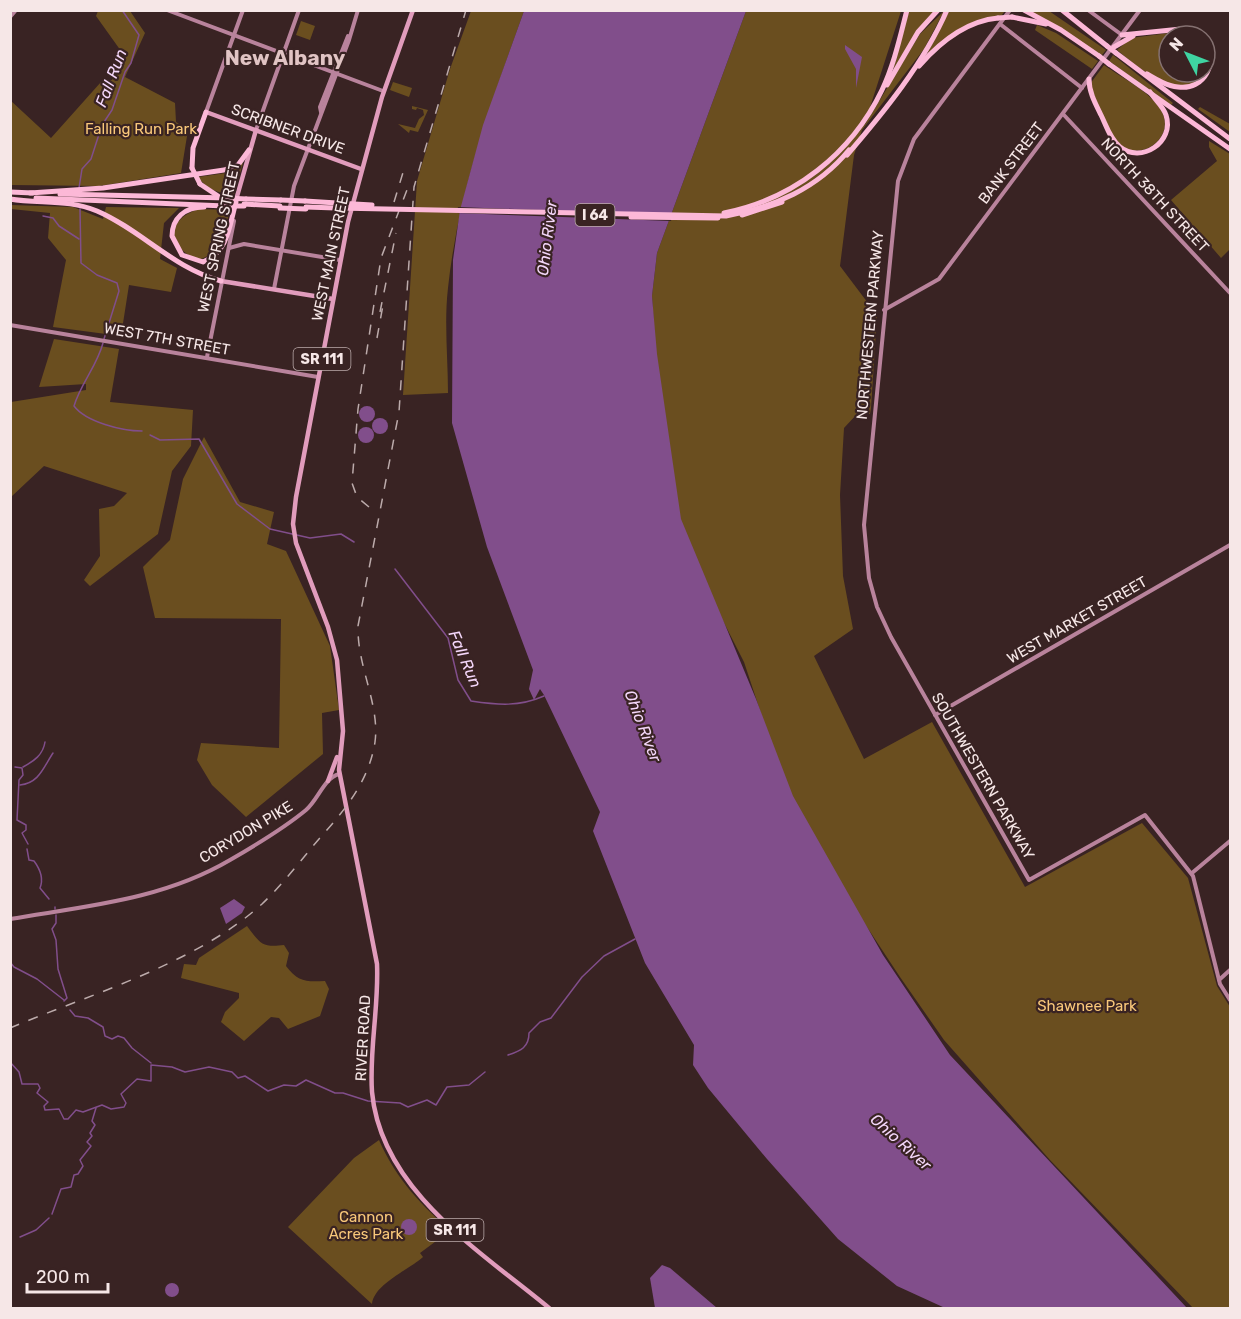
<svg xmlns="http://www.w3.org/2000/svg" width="1241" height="1319" font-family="Rubik,sans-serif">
<rect width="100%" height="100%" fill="#392323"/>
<g fill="#6a4e1f">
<path d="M98,11H130L145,33L125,77L175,103L176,122L188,130L181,173L99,186L11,185L10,100L51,138L101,82L112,80L121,51L96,16Z"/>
<path d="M471,11H524C492,101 458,192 448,288C444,322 448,359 448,393L403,395L417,181L450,69Z"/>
<path d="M746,11H901L864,126L920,34L944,11L924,49L862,130L854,155L840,266L877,315L871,408L870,414H857L844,428L840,495L843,576L853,629L814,656L864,759L932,722L1025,887L1142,823L1188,878L1217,986L1230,1007V1308H1193L1050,1160L944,1040L900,977L861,918L784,783L744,662L693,562L672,495L660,419L652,296L657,253Z"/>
<path d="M909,11H936L918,29L893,70Z"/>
<path d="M949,11H1005L1001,16L980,20L926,56Z"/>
<path d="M1028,11H1049L1106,50L1102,55Z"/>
<path d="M301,21L315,26L310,40L296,35Z"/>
<path d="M1037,25L1056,33L1098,61L1092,69L1035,30Z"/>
<path d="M1184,31L1197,36H1169V72H1205V44C1209,57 1210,69 1199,79C1175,101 1136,65 1117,50L1131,38Z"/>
<path d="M1113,55L1173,103L1171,105L1162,99L1109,61Z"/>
<path d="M1104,65C1122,78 1147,90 1159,107C1181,137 1136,168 1115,139C1104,124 1097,102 1090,84Z"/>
<path d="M393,82L412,88L409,97L390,90Z"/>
<path d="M412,106L428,110L418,132L410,130L409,133L398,124L415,128L419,119L424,115L423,110L417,108L416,110L412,109Z"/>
<path d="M1200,107L1230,124V132L1198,109Z"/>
<path d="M1209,141L1230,154V249L1221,258L1171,200L1217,161L1209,147Z"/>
<path d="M243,163L234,194C218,194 207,189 198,177L226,173Z"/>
<path d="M11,205L73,207L103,219L106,207L179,208L164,223L160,259L177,268L171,292L129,285L121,336L53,327L66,260L48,238L50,213L11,209Z"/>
<path d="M199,209L230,210L219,251L199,260C167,248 164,220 199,209Z"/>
<path d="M54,339L119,349L110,402L193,410L191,446L172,471L158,534L90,586L84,580L100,556L99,509L114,506L127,493L44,466L11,497V402L86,390V384L39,387Z"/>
<path d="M204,437L240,502L274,512L267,544L286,551L330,646L339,710L322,713L323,754L246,817L212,785L197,760L201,743L279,748L281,619L155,618L143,567L170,540L183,479Z"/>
<path d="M247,926C260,943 262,948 284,945L289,953L286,966C298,982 306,982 325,981L329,989L320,1016L288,1029L279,1018L271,1017L244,1041L221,1022L225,1012L239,998V993L181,978L184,964L196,965L199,958Z"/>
<path d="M379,1140C396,1179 422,1206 454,1234L447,1233L420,1253L423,1257C410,1269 374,1284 372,1304L288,1227L354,1158Z"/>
</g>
<g fill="#814e8b">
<path d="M524,11H746L657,253L652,296L657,354L681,519L756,699L793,796L883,955L950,1055L1187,1308H945L897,1286L838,1239L767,1159L708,1088L693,1065L694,1045L645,963L593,831L600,812L544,695L540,689L534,700L529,689L533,670L487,547L452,423L453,260L460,210L483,125Z"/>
<path d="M845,45L862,57L856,88V69L845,49Z"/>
<circle cx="367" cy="414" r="8"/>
<circle cx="380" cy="426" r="8"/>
<circle cx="366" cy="435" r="8"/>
<path d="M234,899L245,907L242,913L226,924L220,908Z"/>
<circle cx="409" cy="1227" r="8"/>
<path d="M662,1265L670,1268L717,1308H655L650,1278Z"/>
<circle cx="172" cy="1290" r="7"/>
</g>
<path fill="#392323" d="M458,207L673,215L671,221L457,213Z"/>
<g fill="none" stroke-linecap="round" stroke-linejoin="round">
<g stroke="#814e8b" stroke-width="1.5">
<path d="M79,188L82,169L91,159L102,125L112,110L125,72L131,63L139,35L122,10"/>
<path d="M80,209L81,263L97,275L117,283L119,291L104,339"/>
<path d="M43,216L53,218L59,226L79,239"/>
<path d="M103,343C97,366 81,383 74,406C86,422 122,431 142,431"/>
<path d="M150,435L160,440L199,439L237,504L270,529L310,538L341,534L354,542"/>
<path d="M395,569L448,638L458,680L471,701C498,705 519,707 544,696"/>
<path d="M15,767L22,768L23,775L19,780L17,820L26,825V830L22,833L28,844"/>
<path d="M23,767C34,761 43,755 45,742"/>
<path d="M20,785C39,783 43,768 53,753"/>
<path d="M27,849L29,860L34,861C40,869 44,878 40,888L49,899"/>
<path d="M55,907V909"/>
<path d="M56,915V923L52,929L56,940L58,969L67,998L64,1001"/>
<path d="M10,962L14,967L37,979L64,1000"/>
<path d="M70,1010L75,1016L88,1018L103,1027L105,1036L112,1039L118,1036L124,1038L132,1048L151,1063"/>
<path d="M508,1055C521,1051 529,1047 529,1033L540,1022L551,1018L582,977L604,956L635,939"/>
<path d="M10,1062L19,1072L22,1084H38L40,1088L37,1093L48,1102L44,1106L45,1110L59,1109L64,1119H68L76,1110L83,1112L102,1105L111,1109L124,1107L126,1103L121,1094L137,1079L151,1081V1065L172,1067L185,1072L209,1067L232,1072L238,1078L245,1076L268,1091L284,1085L296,1086L306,1080L335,1093H343L368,1101L400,1103L408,1107L427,1100L436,1105L447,1087L469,1085L485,1072"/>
<path d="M52,1214L61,1189L71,1187L74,1175L78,1174L83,1166L80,1160L91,1146L87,1142L92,1136L90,1133L95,1125L92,1121L96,1108"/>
<path d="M20,1237L36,1230L49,1218"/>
</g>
<g stroke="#b9839c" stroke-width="4">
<path d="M167,10L383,91"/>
<path d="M1010,10L914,139L898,181L864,525L869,578L877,607L891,637L1029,880L1145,815L1193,876L1220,984L1230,1000"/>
<path d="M1088,10L1122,35"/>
<path d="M10,17L16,10"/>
<path d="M1000,24L1082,88"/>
<path d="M206,112L243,10"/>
<path d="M321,112L320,107L348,36"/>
<path d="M1063,114L1230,293"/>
<path d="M256,130L299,10"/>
<path d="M229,248L244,244L340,260"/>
<path d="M274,289L294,186L349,40L358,10"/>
<path d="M884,310L939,279L1140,10"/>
<path d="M10,325L318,377"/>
<path d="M207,357L234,221"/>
<path d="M935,715L1230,545"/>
<path d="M1192,873L1230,841"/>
<path d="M10,919C86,906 162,900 230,860C256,845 283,829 306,810C318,800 324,778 339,774"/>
<path d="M1219,980L1230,970"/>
</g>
<g stroke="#e19cbc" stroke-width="4.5">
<path d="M413,10L382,97L348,222L296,497L293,524L296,543L328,627L337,660L343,731L339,770L377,964C379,1007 369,1050 372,1092C381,1190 480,1251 549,1308"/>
<path d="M206,112L361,169"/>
<path d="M236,200L256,130"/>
<path d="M221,281L333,299"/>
<path d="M328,781L337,757"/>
</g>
<g stroke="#fcb8d7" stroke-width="5">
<path d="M1024,10L1061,30L1099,56"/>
<path d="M1062,10L1107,46"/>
<path d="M1012,17L1046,24"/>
<path d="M1122,35L1181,29L1201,36"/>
<path d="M1114,47L1133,36"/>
<path d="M1116,53L1230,139"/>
<path d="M1109,64L1230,149"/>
<path d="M919,66C940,42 966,21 998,18"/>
<path d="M1147,74C1157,80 1167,86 1178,87C1205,91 1219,61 1205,41"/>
<path d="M1089,79C1089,92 1095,103 1101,115C1106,125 1110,139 1120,147C1141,164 1175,142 1166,115C1163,106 1155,100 1150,92"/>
<path d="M887,85L918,32L938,10"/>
<path d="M847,155C884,112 924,63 947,10"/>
<path d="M192,168L193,148L206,112"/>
<path d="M200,184L218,196"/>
<path d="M10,192L33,193"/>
<path d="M30,193L103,188L224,170L238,165L249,150"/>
<path d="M60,194L227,198"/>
<path d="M36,198L225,206"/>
<path d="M10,199C39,204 69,199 97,211C141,230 173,268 221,281"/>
<path d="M246,199L281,200"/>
<path d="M305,201L337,203"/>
<path d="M244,204L280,206"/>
<path d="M204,207C185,207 172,218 172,236L182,255L203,262C229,251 229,226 236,202"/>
<path d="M306,207L336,208"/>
<path d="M724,213C794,199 851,154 882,90C894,65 900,37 907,10"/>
<path d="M742,215L782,202"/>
<path d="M631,217L718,218"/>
</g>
<g stroke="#bcabab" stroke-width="1.5" stroke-dasharray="10 10" stroke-linecap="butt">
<path d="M394,202L405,166"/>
<path d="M380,312L396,233"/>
<path d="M377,338L383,305"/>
<path d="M369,507L357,497L352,483L358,409L381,258L410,182"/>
<path d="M10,1028C91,994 197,963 262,904C283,884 301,860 319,839C345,810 369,781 375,742C380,704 357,667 358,626L399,412L414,187L466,10"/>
</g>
<g stroke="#fcb8d7" stroke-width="5">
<path d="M998,18L1012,17"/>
<path d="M1107,46L1116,53"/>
<path d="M1099,56L1109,64"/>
<path d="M192,168L200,184"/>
<path d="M227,198L246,199"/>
<path d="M281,200L305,201"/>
<path d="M337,203L372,205"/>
<path d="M225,206H244"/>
<path d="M280,208L306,209"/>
<path d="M336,208L726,216C774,207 817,189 849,150"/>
</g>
</g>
<g text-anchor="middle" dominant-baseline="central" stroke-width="4.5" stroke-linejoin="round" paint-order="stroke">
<g fill="#392323" stroke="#bdacac" stroke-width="1.5">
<rect x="575.5" y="204" width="39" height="22" rx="4.5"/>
<rect x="293.5" y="348" width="57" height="22" rx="4.5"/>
<rect x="426.5" y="1219" width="57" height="22" rx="4.5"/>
</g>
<g font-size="14" font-weight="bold" fill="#f6e7e7">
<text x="595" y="215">I 64</text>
<text x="322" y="359">SR 111</text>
<text x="455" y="1230">SR 111</text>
</g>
<g font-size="15" fill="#f9c87a" stroke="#392323">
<text x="141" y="129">Falling Run Park</text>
<text x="1087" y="1006">Shawnee Park</text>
<text x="366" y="1217">Cannon<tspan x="366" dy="17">Acres Park</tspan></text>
</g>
<g font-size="15" fill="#f6e7e7" stroke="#392323">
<text transform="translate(288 129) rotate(20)">SCRIBNER DRIVE</text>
<text transform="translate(1011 163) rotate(-53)">BANK STREET</text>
<text transform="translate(1155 195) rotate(47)">NORTH 38TH STREET</text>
<text transform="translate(219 237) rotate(-78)">WEST SPRING STREET</text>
<text transform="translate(331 254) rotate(-78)">WEST MAIN STREET</text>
<text transform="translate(870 325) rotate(-85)">NORTHWESTERN PARKWAY</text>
<text transform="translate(167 339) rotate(10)">WEST 7TH STREET</text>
<text transform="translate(1077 620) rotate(-30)">WEST MARKET STREET</text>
<text transform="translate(983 776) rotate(60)">SOUTHWESTERN PARKWAY</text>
<text transform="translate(246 832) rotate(-31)">CORYDON PIKE</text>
<text transform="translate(363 1038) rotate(-87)">RIVER ROAD</text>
</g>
<g font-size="16" font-style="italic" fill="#f4d7fa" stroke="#392323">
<text transform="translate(111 78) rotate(-69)">Fall Run</text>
<text transform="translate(547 238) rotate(-83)">Ohio River</text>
<text transform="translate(465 659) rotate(67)">Fall Run</text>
<text transform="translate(643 726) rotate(69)">Ohio River</text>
<text transform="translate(901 1142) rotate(42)">Ohio River</text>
</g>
<g font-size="21" font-weight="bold" fill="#e1c4c4" stroke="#392323">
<text x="285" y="57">New Albany</text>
</g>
</g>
<rect width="1241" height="1319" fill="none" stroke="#f6e7e7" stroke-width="24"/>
<g transform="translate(1187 54) rotate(312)"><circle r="28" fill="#392323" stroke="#857171" stroke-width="1.5"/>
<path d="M0-4.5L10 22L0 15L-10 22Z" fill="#3fd4a2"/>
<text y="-9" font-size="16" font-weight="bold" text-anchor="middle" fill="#f6e7e7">N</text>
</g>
<path d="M27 1283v9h81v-9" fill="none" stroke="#f6e7e7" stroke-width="3"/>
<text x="36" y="1283" font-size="18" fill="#f6e7e7" stroke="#392323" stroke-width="4.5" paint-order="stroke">200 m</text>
</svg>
